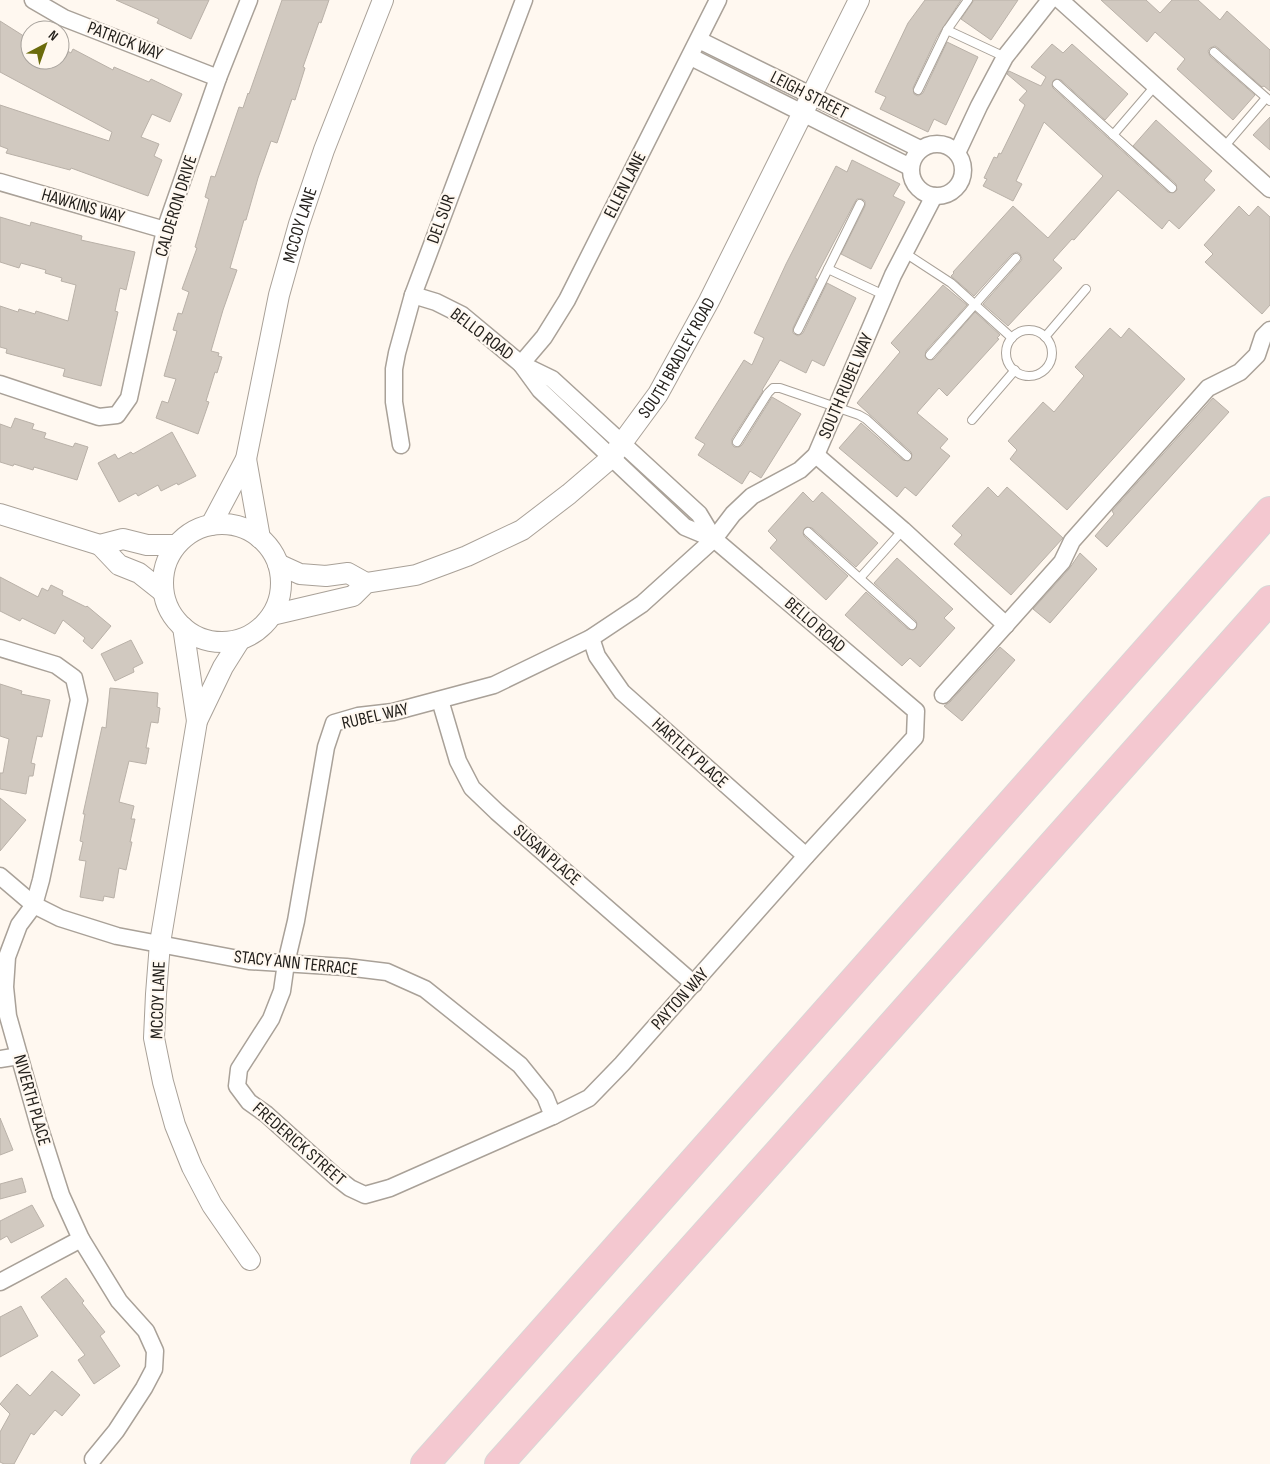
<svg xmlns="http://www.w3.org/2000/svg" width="1270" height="1464" font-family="'Sofia Sans Condensed',sans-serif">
<rect width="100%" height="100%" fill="#fff8f0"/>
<g fill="#d1c9c0" stroke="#b9b1a8">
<path d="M116,0H209L191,39L157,23L159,19Z"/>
<path d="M282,0H329L321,23L319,22L303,67L305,68L295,100L292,99L277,143L271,141L258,178L246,220H244L230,268L237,270L223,310L211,351L219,353L218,356L222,357L217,373L215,372L206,401L209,402L198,434L156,418L162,401L168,403L176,379L164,376L177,331L173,330L178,313L182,314L189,292L182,289L197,248L195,247L209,199L205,197L211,176L215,177L239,107L243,108L248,93L249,94Z"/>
<path d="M925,0H961L937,37L913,88L914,94L918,96L923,93L947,42L978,57L946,125L934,119L928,132L880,109L886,97L875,92L908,23Z"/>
<path d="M974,0H1018L991,40L961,19Z"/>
<path d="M1101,0H1146L1160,13L1172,0H1198L1220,20L1227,11L1270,50V91L1264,86L1262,87L1218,48L1215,46L1210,48L1208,51L1210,56L1255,95L1233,120L1177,69L1185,59L1155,32L1147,42Z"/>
<path d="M0,21L30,40V60H60V47L71,53L73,49L113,70L114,67L149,82L151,79L182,94L170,122L152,114L141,137L159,144L154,156L162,160L148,196L71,168L70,170L6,153L8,149L0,146V105L109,141L112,132L0,72Z"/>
<path d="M1052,44L1063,53L1072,44L1128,94L1105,120L1061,80L1056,79L1053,81L1052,85L1053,88L1097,128L1168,192L1173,193L1177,190L1176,184L1133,146L1156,120L1212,171L1204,180L1215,190L1179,229L1169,220L1162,229L1118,190L1074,240L1072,239L1053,260L1062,268L1008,326L983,304L1020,262L1022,259L1020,254L1017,252L1012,254L974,296L951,276L954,273L953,272L1013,206L1048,238L1103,176L1044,122L1016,181L1022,184L1013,201L983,186L987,179L984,178L994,157L997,158L999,153L1001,154L1025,105L1019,100L1027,91L1007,74L1009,71L1041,86L1046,77L1031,67Z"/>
<path d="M1270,117V150L1253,135Z"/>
<path d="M852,160L900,184L893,196L905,202L871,269L841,254L865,206V201L862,199H857L855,202L815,278L817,279L793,328V333L798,336L803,333L827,283L856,298L824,366L812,360L806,373L780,360L762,390L763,391L732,439V444L734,447H739L742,445L772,397L801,414L761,478L750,471L742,484L698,455L705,444L695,438L744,360L752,365L764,338L754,333L786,264L836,166L847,172Z"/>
<path d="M1239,206L1249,216L1258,206L1270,217V305L1262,314L1205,262L1213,254L1204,245Z"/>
<path d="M0,217L30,226L31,222L82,236L81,240L135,252L126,290L120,288L115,311L118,312L101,386L63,376L65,369L6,353L7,349L0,347V306L18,312L19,309L35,314L36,311L68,321L76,285L61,281L62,278L45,273L46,270L21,263L19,268L0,262Z"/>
<path d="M943,285L967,305L926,351L925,356L927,359L931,360L934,359L975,312L1000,335L997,338L999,339L947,396L939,388L917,413L948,439L940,448L950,456L916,496L905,487L897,497L839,448L861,423L903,460L908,461L911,459L912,455L911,452L857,403L900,352L891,343Z"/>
<path d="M1110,328L1121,338L1129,328L1185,379L1067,510L1010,459L1017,450L1008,441L1043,402L1054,412L1084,376L1075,367Z"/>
<path d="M1213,398L1229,412L1107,547L1095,536L1114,514L1112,511Z"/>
<path d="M15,418L34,424L32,429L46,433L44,438L73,447L75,443L88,447L77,480L34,467L33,470L14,464L13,466L0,462V424L11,428Z"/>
<path d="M172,432L196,476L178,485L177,483L161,491L158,485L138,496L136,493L119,502L98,463L115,454L118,459L131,452L133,454Z"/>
<path d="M988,487L998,497L1007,487L1063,538L1011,595L954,544L962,535L952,526Z"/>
<path d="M803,492L813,502L822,492L878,543L856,567L812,528L807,527L804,529L803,533L804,536L848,576L826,600L770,548L777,540L768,531Z"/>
<path d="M1080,553L1097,569L1050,623L1033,609L1069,569Z"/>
<path d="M897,558L953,609L944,618L955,628L920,667L910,658L902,666L845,615L866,592L908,629L913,630L916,628L917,624L916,621L874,583Z"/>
<path d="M0,577L38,597L42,588L48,591L51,585L63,591L62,595L86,607L87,606L111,626L92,649L83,641L85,638L63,620L55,634L22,618L20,621L0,611Z"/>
<path d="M131,640L143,663L133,668L134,672L115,681L101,654Z"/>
<path d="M1000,647L1015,660L962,721L944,706L950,702Z"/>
<path d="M0,684L22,691L21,694L50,700L42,737L37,736L31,763L35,764L33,776H29L26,794L0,789V773H3L9,739L0,736Z"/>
<path d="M110,688L158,693L157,707L160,708L158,723L151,722L146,748H149L146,764L129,761L119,802L134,806L131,819H135L130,842H132L126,870L119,868L114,898L104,896L103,901L80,897L86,861L79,860L83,842L80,841L85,814H83L102,727L106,728Z"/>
<path d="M0,798L26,820L0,851Z"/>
<path d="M0,1118L13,1150L0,1155Z"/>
<path d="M22,1178L26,1192L0,1199V1184Z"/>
<path d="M32,1205L44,1226L11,1243L7,1236L0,1240V1221Z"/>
<path d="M66,1278L84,1301L82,1303L105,1332L100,1336L120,1366L94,1384L78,1360L85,1355L41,1297Z"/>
<path d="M21,1306L38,1336L0,1357V1317Z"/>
<path d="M52,1371L80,1395L62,1416L55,1410L34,1435L31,1433L14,1464H4L0,1462V1432L10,1414L0,1404L17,1384L30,1396Z"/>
</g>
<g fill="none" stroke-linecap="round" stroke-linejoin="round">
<g stroke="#a9a198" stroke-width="10">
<g id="service">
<path d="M947,30L1005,57"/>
<path d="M1214,52L1270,101"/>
<path d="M1057,84L1172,188"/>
<path d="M918,90L947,30L968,0"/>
<path d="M1113,135L1155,86"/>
<path d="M1224,147L1266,98"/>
<path d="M905,253L951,283L1012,338"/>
<path d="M828,269L884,295"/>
<path d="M798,330L860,204"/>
<circle cx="1029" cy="353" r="23"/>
<path d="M1045,337L1086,289"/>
<path d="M930,355L1016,258"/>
<path d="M972,420L1015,370"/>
<path d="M737,442L768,393L773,388H780L859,415L866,419L907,456"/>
<path d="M808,532L912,625"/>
<path d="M860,578L903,530"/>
</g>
</g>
<g stroke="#a9a198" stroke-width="19">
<g id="minor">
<path d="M33,0L64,18L218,78"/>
<path d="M1060,0L1270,189"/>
<path d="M699,40L920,149"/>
<path d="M691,57L910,167"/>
<circle cx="937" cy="170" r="26"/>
<path d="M957,153L979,106L1005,57L1050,0"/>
<path d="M0,182L165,230"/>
<path d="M413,295L436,302L462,315L521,364L552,379L699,514L714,539"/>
<path d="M521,364L540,390L685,527L714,539L916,711L915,737L806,856L622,1064L589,1098L553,1116L390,1188L365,1195L350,1188L336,1177L266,1114L249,1102L237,1086L239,1069L271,1019L282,991L286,963L296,921L326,747L334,723L358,716L393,712L494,685L591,638L642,604L714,539L733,514L752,496L800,470L816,455L893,275L934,196"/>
<path d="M521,364L544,337L567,300L718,0"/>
<path d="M0,384L99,417L117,415L129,398L165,230L218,78L249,0"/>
<path d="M401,445L394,402V369L397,353L413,295L524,0"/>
<path d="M816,455L903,530L1006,625"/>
<path d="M591,638L597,656L622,692L806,856"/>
<path d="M0,648L56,665L74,678L79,700L41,880L34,905L19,925L7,957L5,987L8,1016L39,1126L61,1195L81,1239L119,1301L146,1331L155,1351L154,1369L144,1388L116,1431L93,1459"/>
<path d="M943,695L1062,562L1072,541L1208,388L1240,372L1257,355L1263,337L1270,330"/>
<path d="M440,700L458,761L472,788L497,812L694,984"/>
<path d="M0,876L34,905L60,918L117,936L249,961L346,967L387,972L425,989L520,1065L545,1096L553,1116"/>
<path d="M0,1059L19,1056"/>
<path d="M0,1282L81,1239"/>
</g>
</g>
<g stroke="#a9a198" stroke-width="22">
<g id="tertiary">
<path d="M246,459L260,538"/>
<path d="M0,514L100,545L123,539L147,545H176"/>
<circle cx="222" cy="583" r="59"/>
<path id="s1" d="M211,525L246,459L279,295L299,224L324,150L383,0"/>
<path d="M100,545L119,565L139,573L163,592"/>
<path d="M278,564L300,574L326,576L348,573L366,583"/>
<path id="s2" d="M272,615L353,596L366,583L416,575L467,556L522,530L569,494L611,458L658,394L709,301L859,0"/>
<path d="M183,627L197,721"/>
<path d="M240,640L223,667L197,721L160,943L156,994L154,1038L163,1082L175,1125L192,1167L212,1205L250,1260"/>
</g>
</g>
<g stroke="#d8d7d6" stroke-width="30">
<g id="motorway">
<path d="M425,1464L1270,511"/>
<path d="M499,1464L777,1154L1270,600"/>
</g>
</g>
<use href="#service" stroke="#fff" stroke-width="8"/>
<use href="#minor" stroke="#fff" stroke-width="16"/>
<use href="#tertiary" stroke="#fff" stroke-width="20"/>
<use href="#motorway" stroke="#f4c8d0" stroke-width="28"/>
</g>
<g text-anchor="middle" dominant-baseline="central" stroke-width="4.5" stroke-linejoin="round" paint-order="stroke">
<g font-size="18" fill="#24211d" stroke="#fff8f0">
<text transform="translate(125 41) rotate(21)">PATRICK WAY</text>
<text transform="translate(809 95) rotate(27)">LEIGH STREET</text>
<text transform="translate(625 185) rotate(-63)">ELLEN LANE</text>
<text transform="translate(83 206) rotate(16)">HAWKINS WAY</text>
<text transform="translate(176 206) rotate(-73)">CALDERON DRIVE</text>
<text transform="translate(441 219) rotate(-70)">DEL SUR</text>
<text stroke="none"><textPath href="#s1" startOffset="315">MCCOY LANE</textPath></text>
<text transform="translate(482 334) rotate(37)">BELLO ROAD</text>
<text stroke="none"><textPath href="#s2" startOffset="502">SOUTH BRADLEY ROAD</textPath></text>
<text transform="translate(846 386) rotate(-67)">SOUTH RUBEL WAY</text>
<text transform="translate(815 625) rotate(41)">BELLO ROAD</text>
<text transform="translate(375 716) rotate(-13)">RUBEL WAY</text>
<text transform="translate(690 753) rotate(42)">HARTLEY PLACE</text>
<text transform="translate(547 855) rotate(41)">SUSAN PLACE</text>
<text transform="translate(296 963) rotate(6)">STACY ANN TERRACE</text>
<text transform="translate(680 999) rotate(-48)">PAYTON WAY</text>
<text transform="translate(158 1000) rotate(-88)">MCCOY LANE</text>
<text transform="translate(32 1100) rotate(74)">NIVERTH PLACE</text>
<text transform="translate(299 1144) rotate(41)">FREDERICK STREET</text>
</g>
</g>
<g transform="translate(45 45) rotate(41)"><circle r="24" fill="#fff8f0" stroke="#a7a29c"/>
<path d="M0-4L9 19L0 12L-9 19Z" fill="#6b6b0b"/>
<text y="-8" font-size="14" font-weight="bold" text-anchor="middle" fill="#24211d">N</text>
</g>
</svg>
